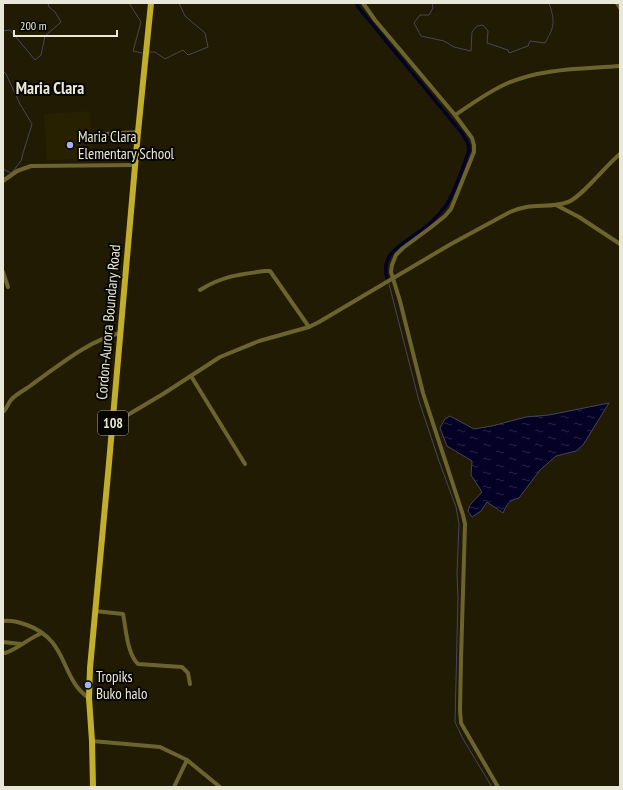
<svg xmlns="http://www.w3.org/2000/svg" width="623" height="790" font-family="'PT Sans Narrow',sans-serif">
<defs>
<pattern id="water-ripples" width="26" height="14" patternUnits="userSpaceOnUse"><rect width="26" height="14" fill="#050025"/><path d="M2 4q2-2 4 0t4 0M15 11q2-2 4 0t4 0" fill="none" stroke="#292544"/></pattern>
</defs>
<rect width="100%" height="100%" fill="#201b02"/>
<path fill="#272100" d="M90,111L94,157L47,161L44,114Z"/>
<path fill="url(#water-ripples)" stroke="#49455a" d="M609,403L583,445L576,451L556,456L540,470L519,498C509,500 507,504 503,513L487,502L481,511L472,517L468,511L470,505L482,492L471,475L472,461L447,446L440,428L445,419L450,416L474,429L492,426L526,417L549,415Z"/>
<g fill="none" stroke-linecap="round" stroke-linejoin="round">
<g stroke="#49455a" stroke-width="1">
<path d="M129,3L141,22L133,51L142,53"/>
<path d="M432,3L433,8L429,15H420L414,23L421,36L444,41L454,47L471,51L472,32L477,26L483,25L488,31L487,43L508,50L509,53L528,46L530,41L545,43C555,26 555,21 549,3"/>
<path d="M3,31L10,30L35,60L41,55L45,36L61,22L55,12L48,6L49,3"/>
<path d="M148,52H155L165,59L183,50L188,55L208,47L205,33L185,16L179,3"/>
<path d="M3,71L6,74L20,104L32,124L24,150L21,161L13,171"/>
<path d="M3,169L11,173"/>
<path d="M389,284L419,401L439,461L456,507L459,524L457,574L458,598L455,722L463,739L492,787"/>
</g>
<path stroke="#050025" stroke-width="3.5" d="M357,3L358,7L462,133L468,143L469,150C464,165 454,195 445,207C438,216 429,225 419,232C403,244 380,253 387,278"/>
<g stroke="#6c642e" stroke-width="4">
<path d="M363,3L375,20L455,115L472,138L474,145V152L451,209L445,216L430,228L403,248L396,255L392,265L391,272L400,301L423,393L463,515L465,524L461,659L460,710L461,723L498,787"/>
<path d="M617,3L620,8"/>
<path d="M455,115C472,104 489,91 508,83C543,68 583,69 620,66"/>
<path d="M87,135L138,132"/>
<path d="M3,181L17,171L31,166L135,165"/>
<path d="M556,205L579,217L620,244"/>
<path d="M3,272L8,287"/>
<path d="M200,290C222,276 241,274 265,271H270L309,327"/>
<path d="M191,376L245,464"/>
<path d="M3,412C8,408 8,401 14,397C20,392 28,388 34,383C61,364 88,341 120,333"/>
<path d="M113,418L126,416L136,410L163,394L220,357L259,341L309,327L319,322L451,244L510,212C531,202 549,209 568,202C582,197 606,165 620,154"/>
<path d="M95,611L123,614C126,628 127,654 138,664L182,667L188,673L190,684"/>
<path d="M3,621C12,620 18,622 27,625C69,640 60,679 89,698"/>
<path d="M3,642L21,644"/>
<path d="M5,653C18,649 29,638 42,633"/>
<path d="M92,741L160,747L187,760L220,787"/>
<path d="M174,787L187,760"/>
</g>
<path stroke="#c1ae2d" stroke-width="6" d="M93,787L92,741L89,698L90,668L109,463L138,132L151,3"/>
</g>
<g fill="#a8b0fc" stroke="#080601" stroke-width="1.5">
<circle cx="70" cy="145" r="4"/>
<circle cx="88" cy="685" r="4"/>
</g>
<g text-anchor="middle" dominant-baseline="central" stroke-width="4" stroke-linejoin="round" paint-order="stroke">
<rect fill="#080601" stroke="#a6a497" stroke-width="1" x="98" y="411" width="30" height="24" rx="3"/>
<g font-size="14" font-weight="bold" fill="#e9e7d7">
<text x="113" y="423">108</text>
</g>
<g font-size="15" fill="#e9e7d7" stroke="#080601" text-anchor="start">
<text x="78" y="136">Maria Clara<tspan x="78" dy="17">Elementary School</tspan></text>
<text x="96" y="676">Tropiks<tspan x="96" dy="17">Buko halo</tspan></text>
</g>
<g font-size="15" fill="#e9e7d7" stroke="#080601">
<text transform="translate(108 322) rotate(-85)">Cordon-Aurora Boundary Road</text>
</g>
<g font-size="17" font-weight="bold" fill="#e9e7d7" stroke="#080601">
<text x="50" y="88">Maria Clara</text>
</g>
</g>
<rect width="623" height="790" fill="none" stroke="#e9e7d7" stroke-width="8"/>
<path d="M14 30v6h103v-6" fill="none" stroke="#e9e7d7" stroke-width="2"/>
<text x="20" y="30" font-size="12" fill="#e9e7d7" stroke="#080601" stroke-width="3" paint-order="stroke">200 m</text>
</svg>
